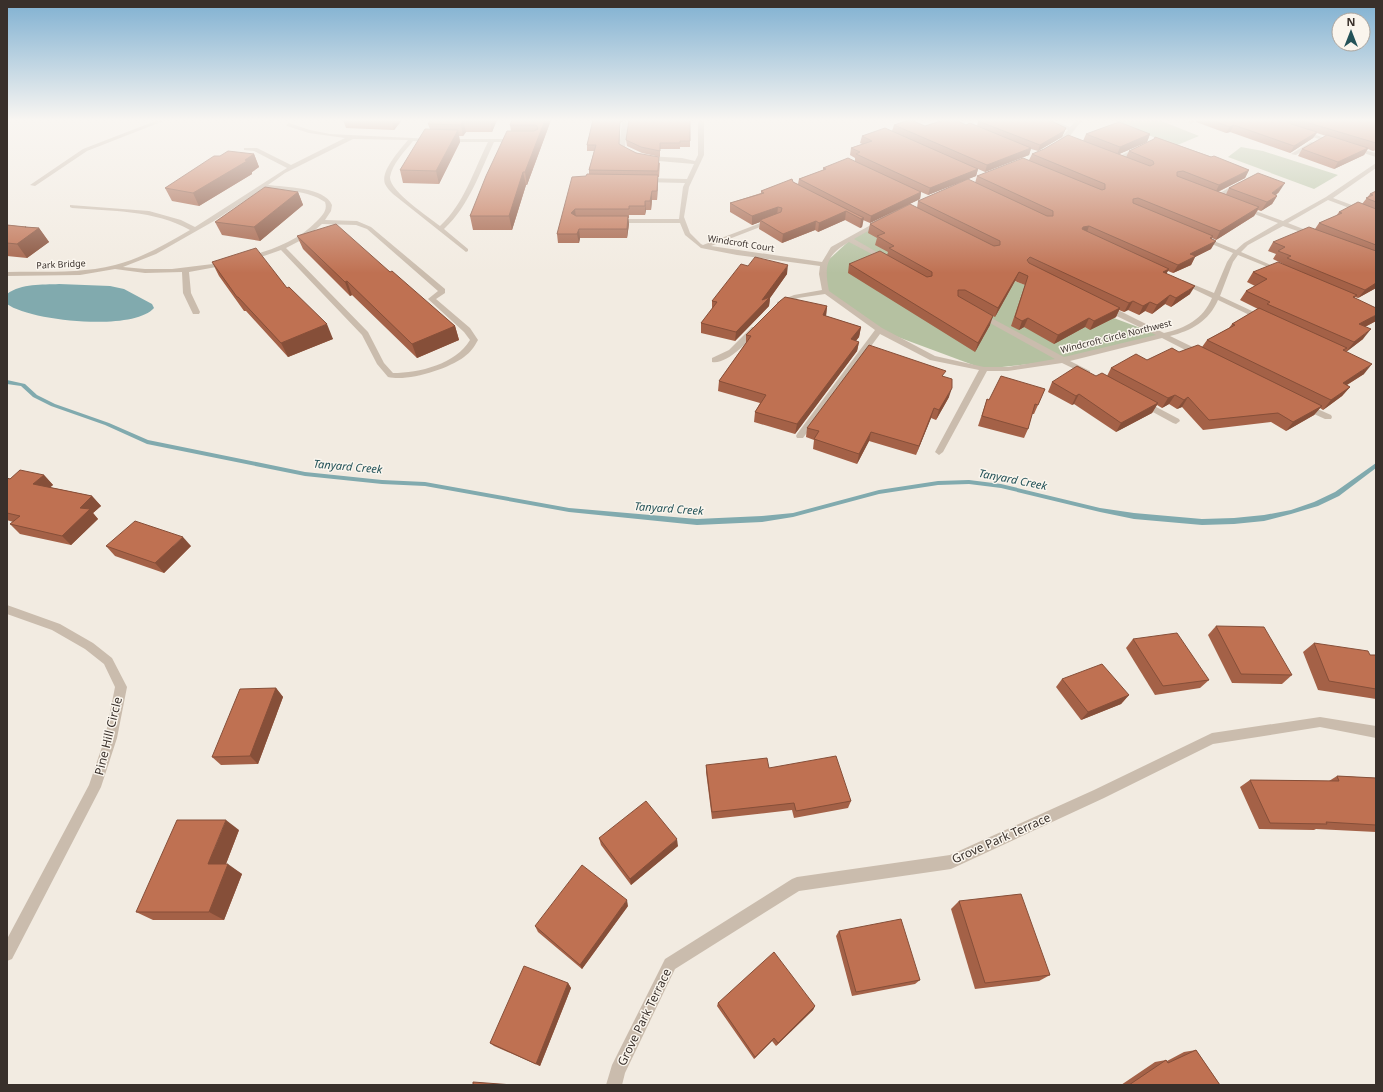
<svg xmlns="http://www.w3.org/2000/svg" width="1383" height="1092" font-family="'Noto Sans',sans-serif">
<rect width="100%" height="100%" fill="#f2ebe1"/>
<g fill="#b5c1a1">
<path d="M1112,120H1159L1199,136L1175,146Z"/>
<path d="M1241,147L1263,151L1338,175L1314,189L1228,157Z"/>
<path d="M870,227L1162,336L1064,360L984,369L879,330L826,292L824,264L850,240Z"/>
</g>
<path fill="#81aaae" d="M59,284L110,286L124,289L152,304L154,308C133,332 30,321 7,304V294C22,283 42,285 59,284Z"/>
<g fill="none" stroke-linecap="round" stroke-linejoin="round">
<path fill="#81aaae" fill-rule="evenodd" d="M7,380L25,384L37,395L55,404L109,423L148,440L305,472L382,480L425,482L569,508L697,519L762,516L793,513L879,490L938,481L969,480L1001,484L1100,508L1134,513L1202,519L1234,518L1264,515L1291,510L1314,502L1335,492L1376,463V468L1339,496L1318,506L1291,514L1264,521L1234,524L1202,525L1134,519L1100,512L1001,488L969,484L938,485L879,494L793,517L762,522L697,525L569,512L425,486L382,484L305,476L147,444L105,425L51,406L33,397L21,386L7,384Z"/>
<g fill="#cabcad" fill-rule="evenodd">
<path d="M158,120H166L87,151L35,186L30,185L83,149Z"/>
<path d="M698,120H704V155L689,187L684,217L690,233L701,244L703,245L771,219L773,220V222L711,246L822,262L831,247L878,221H882V223L854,239L889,259V261H885L849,242C826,255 824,266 829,291L882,328L935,356L984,367H1008L1055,359L977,316V312H980L1064,357L1156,335L1102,309V305H1108L1164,333C1186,328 1203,319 1212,298L1179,282L1183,280L1185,281L1214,293L1227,262L1233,253L1200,239V237H1204L1236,250L1244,243L1278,223L1241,209V207H1245L1283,221L1326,197L1376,163V168L1333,198L1376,214V218L1328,200L1288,223L1316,234V236H1312L1283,226L1248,245L1241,252L1285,271L1280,272L1238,255L1233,262L1220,296L1267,318L1266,320H1260L1218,300C1209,321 1191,331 1170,336L1203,352V356H1197L1162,338L1070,361L1090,371V375H1087L1062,363L1008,371H987L943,452L939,455L935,452L979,370L930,360L880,334L803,438H797L796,436L797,434L875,330L825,294L798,298L783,306H777V302L794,295L822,290L819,274L820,266L737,255L701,248L685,235L680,223H615L612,221L615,219H679L683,187L685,183L644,182L641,180L644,178L687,179L694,164L647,160L644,158L647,156L682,158L695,161L698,155Z"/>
<path d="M1044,120H1052L1070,127L1077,120H1083C1074,128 1069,141 1058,146L1055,144L1068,130Z"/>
<path d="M1190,120H1197L1191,124L1188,122Z"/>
<path d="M625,121L628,123L625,147L634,155L631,157L619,148L622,123Z"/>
<path d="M289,123L310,130L330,134L433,139V141L431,142L413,141C405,151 392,164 390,177C389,191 429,217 440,226C464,204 474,170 488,142H447L445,141V139H517V141L515,142H494C480,172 469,206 444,229L468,249V251L466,252L393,194C390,191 387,188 385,184C380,171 400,150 408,140L353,139L285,173L268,185C284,187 325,187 332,205L331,211L325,220L357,221L371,227L445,289V293L436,299L470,328L478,340C474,347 471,352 464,357C448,369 408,382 388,377L377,364L362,335L281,250L261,257L246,259V257C272,250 298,241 317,221C322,216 328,210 325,202C308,190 284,191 264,188L214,221L156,254L123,267L145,269H172L229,262L230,263L227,265L189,272L191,293L200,312L199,314H193L183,293L182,272L145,273L115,269L80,275L7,276V272C42,271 80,274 115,265C142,258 166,244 190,230C155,210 111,211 72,208L70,207V205L149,211L181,220L195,227L287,168L254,151L244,150V148H257L291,165L345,138L309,133L287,126L286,125ZM322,224L356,225L367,229L438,291L428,299L464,332L470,340C456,364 419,373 393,373L384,363L368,332L286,248L307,237Z"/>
<path d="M1300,131H1304L1337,142L1332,143L1300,133Z"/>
<path d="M1311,142L1316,143L1296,155L1291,154Z"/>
<path d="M1138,147L1143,148L1119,160L1114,159Z"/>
<path d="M1351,147L1376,153V157L1351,149Z"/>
<path d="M1239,182L1242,184L1241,185L1218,198L1213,197Z"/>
<path d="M752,327H755L759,329C750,340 727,365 712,362V358L729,350Z"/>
<path d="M1143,400L1179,419L1180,421L1176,424L1173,423L1140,405L1139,403Z"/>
<path d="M1304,403L1331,415L1332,417L1331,419H1325L1301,408L1300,406L1301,404Z"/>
<path d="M7,605L60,624L93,643L112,658L127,687L117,738L101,787L12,959L7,961V939L89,785L105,738L115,687L104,664L85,649L52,630L7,614Z"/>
<path d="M1320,717L1376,726V738L1320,727L1213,744L1104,798L951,869L799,891L675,969L625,1073L622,1085H606L612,1065L665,959L792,879L797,877L950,855L1094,790L1212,733Z"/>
</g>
</g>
<g fill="#a46147">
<path d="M343,120H402L394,130L346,128Z"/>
<path d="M431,120H497L492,132H466L463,136H459L460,142L439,184L403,183L400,170L430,129L428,124Z"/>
<path d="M512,120H551L527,185H526L512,230H473L470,216L511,131L510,125Z"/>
<path d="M593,120H625L620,123L619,145L660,163L659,177H658L657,200H652L651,210H646L645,215H629V218H628L629,224L627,238H580L579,243H558L557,234L586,176L589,174V170L594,151H587V145Z"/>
<path d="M626,120H690V147H680V149H660V157L642,153L627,146L626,140L629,122Z"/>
<path d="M1197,120H1376V150L1373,151L1368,149L1364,155L1334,169L1298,156L1302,149L1326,136L1317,133L1313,138L1290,153L1230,132L1226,133L1196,122Z"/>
<path d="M978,121L1066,128L1062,137L1038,151L1031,149L1029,155L985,172L978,169L976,176L928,195L921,192L920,199L870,223L863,220L862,227L860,228L845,220L818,232L815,230L782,243L759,229L760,222L752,225L730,212V203L761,193V191L793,182L798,184L799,179L823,170V168L855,161V158L850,155L851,148L862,144L860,143L862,136L892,131L894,125L925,126L966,125L977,126Z"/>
<path d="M1086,134H1150L1147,142L1119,154L1126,157L1129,151L1154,140L1155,137L1249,170L1245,178L1218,192L1226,194L1229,188L1279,192L1276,195L1277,196L1272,204L1261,211L1258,210L1254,216L1216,240L1212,238L1211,249L1195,257L1191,265L1173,273L1168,271L1166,273L1190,294L1171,307L1165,304L1152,314L1145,311L1139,315L1128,310L1124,312L1119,310L1116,317L1090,330L1085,327L1054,344L1024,327L1019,330L1011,326L1025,285L1015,281L995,317L962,299L990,325L975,352L848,273L849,264L887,255L888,252L875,245L877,238L868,233L870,224L917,208L918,201L975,183L977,176L1029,160L1032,154L1083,141Z"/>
<path d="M254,154L259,167L252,172V174L199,206L172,201L165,188Z"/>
<path d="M1376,191V288L1358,298L1355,297V298L1376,321L1365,327L1363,339L1346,352L1364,374L1347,385L1350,387L1342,396L1323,410L1320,408L1314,415L1286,431L1271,422L1203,430L1182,407L1177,409L1169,404L1162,408L1157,405L1152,413L1116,432L1074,404L1072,405L1048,392L1052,382L1107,376L1111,368L1147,360L1179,352L1202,347L1207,340L1229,328L1232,324L1258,309L1240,300L1246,291L1255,286L1247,282L1253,272L1283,264L1273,259L1276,254L1268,251L1273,242L1315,229L1319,223L1336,216L1339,212L1362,204L1370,194Z"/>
<path d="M298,192L303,205L260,241L222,235L215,222Z"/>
<path d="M7,225L39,228L49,242L27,258L7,256Z"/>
<path d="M297,236L390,272L455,326L459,340L417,358L352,295L350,296L303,249Z"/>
<path d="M212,262L287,288L333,339L288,357L246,311H244L219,276Z"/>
<path d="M748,266L787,274L770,298L769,306L735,341L701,333V323L712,310V301Z"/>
<path d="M827,306L826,316L861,327L859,337L856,341L859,342L857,351L795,434L754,422L755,412L760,403L718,391L719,381L746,343V335Z"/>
<path d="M944,377L949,397L936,420L931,418L916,455L869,441L857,464L813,449L814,440L806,437L807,428Z"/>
<path d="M1045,389L1034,414H1032L1028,429L1024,438L978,426L987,399L989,400Z"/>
<path d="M44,475L53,485L49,487L92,496L101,506L93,513L98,519L71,545L20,534L10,524L13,522L7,520V478L10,479Z"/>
<path d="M106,546H191L164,573L115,556Z"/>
<path d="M1216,626L1292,675L1282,684L1232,683L1208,635Z"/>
<path d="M1133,639L1209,680L1200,688L1155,695L1126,648Z"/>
<path d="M1314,643L1370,655H1376V699L1318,690L1303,652Z"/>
<path d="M1062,679L1129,695L1121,704L1081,720L1056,687Z"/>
<path d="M276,688L283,697L258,764L221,765L212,757Z"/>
<path d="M706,765L769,768L851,801L848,808L794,818L792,810L712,819L706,772Z"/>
<path d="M1337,776L1376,778V832L1316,829L1314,830L1259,829L1240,787L1250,780L1329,781Z"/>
<path d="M239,830L226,864L242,874L224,920H153L136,912Z"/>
<path d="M599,838L678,846L631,885L601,845Z"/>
<path d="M959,901L1050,975L1039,981L975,989L951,909Z"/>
<path d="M628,906L582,969L538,932L535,926Z"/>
<path d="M839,931L920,980L915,984L852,996L836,936Z"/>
<path d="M568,983L571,988L540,1066L494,1046L490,1043Z"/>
<path d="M718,1003L815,1006L813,1010L776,1046L772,1041L754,1059L717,1006Z"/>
<path d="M1196,1050L1220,1085H1121L1155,1062L1166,1060L1167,1061L1184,1052Z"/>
</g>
<g fill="#864f39">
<path d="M391,120H402L394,130Z"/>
<path d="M490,120H497L492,132L490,121Z"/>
<path d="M545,120H551L527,185L525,172Z"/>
<path d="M620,120H625L620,123L619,150V144Z"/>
<path d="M463,121L466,132L463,136L461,125Z"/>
<path d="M1234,125L1230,132L1226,133L1230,127Z"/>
<path d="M1066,128L1062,137L1038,151L1040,145Z"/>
<path d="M458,130L460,142L439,184L436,171Z"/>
<path d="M1317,132L1313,138L1290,153L1294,146Z"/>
<path d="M1150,134L1147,142L1117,155L1120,147Z"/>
<path d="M1031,148L1029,155L985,172L987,165Z"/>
<path d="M1368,148L1364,155L1334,169L1338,162Z"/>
<path d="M254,154L259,167L252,172V174L199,206L193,193Z"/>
<path d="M978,169L976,176L928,195L930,188Z"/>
<path d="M1249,170L1245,178L1215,193L1219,185Z"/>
<path d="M523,172L526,185L512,230L509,216Z"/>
<path d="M658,175V184L657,200V191Z"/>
<path d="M1285,183L1279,192L1266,202L1272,193Z"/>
<path d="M652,191V200L651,210L650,201Z"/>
<path d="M298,192L303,205L260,241L254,227Z"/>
<path d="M921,192L920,199L870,223L871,216Z"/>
<path d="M1277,196L1272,204L1261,211L1267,202Z"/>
<path d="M645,201L646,210L645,215Z"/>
<path d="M778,207L777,216L760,220V222L752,225V216Z"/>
<path d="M1259,207L1254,216L1216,240L1220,231Z"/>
<path d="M575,209L576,218L571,213Z"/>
<path d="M846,211L845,220L818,232L819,223Z"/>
<path d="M628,216L629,224L627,238V229Z"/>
<path d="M864,218L862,227L860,228L861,219Z"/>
<path d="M816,221L815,230L782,243L783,234Z"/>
<path d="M1089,226L1086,235L1080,236L1083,227Z"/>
<path d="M25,227H26L31,234L39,228L49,242L27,258L17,244Z"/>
<path d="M579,229L580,238L579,243L577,234Z"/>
<path d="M1213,236L1209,244L1216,241L1211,249L1195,257L1191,265L1173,273L1178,265L1190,254Z"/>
<path d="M788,265L787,274L770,298L769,306L735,341L736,332L762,300Z"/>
<path d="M1169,269L1164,278L1163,272Z"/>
<path d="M1019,272L1015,281L995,317L998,308Z"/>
<path d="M347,281L352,295L350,296L345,282Z"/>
<path d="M1376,283V288L1358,298L1365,290Z"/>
<path d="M1195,286L1190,294L1171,307L1176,298Z"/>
<path d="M1170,295L1165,304L1152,314L1157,305Z"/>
<path d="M1133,301L1128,310L1124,312L1129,303Z"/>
<path d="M1150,302L1145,311L1139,315L1143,306Z"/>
<path d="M827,306L826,316L821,325L823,315Z"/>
<path d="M1120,308L1116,317L1090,330L1094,321Z"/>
<path d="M1376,315V321L1351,334L1359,324Z"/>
<path d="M993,316L990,325L975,352L978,343Z"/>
<path d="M1028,318L1024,327L1019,330L1022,321Z"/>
<path d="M1089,318L1085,327L1054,344L1058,335Z"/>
<path d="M327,324L333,339L288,357L281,343Z"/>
<path d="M455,326L459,340L417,358L412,344Z"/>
<path d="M861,327L859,337L849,349L851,339Z"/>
<path d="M1371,329L1363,339L1346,352L1354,342Z"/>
<path d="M859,342L857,351L795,434L797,424Z"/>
<path d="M1372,364L1364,374L1335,392L1343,383Z"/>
<path d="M1350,387L1342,396L1323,410L1331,400Z"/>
<path d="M952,388L949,397L936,420L939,410Z"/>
<path d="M1079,394L1074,404L1072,405L1076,396Z"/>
<path d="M1175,395L1169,404L1162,408L1168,398Z"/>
<path d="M1188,397L1182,407L1177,409L1184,400Z"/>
<path d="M1158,403L1152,413L1116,432L1121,423Z"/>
<path d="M1322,406L1314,415L1286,431L1293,422Z"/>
<path d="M934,408L931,418L916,455L919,446Z"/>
<path d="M871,432L869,441L857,464L859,454Z"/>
<path d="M44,475L53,485L43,494L33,484Z"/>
<path d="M92,496L101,506L93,513L98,519L71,545L62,536L80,508Z"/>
<path d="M183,537L191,546L164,573L155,563Z"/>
<path d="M276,688L283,697L258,764L250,756Z"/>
<path d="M1129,695L1121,704L1081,720L1088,712Z"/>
<path d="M226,820L239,830L222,874L208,864Z"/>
<path d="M677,839L678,846L631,885L630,879Z"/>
<path d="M228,864L242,874L224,920L209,912Z"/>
<path d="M627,900L628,906L582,969L580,965Z"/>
<path d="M568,983L571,988L540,1066L536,1064Z"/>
<path d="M815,1006L813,1010L776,1046L778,1043Z"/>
<path d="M774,1038L772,1041L754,1059L755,1057Z"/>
</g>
<g fill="#bf7152" stroke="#864f39">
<path d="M431,120H490V121H463L461,125L428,124Z"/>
<path d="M512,120H545L525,172H523L509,216H470L486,176L507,131H534L538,129L536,125H510Z"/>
<path d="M593,120H620L619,144L636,153L659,157L658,171L589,170L596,145H587Z"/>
<path d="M629,120H690V141H680V143H660V151L641,147L626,140Z"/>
<path d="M909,120H911L925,126L944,120H956L966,125L970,123L1031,148L987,165L894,125Z"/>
<path d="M981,120H1049L1066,128L1064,131L1040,145L978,121Z"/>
<path d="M1211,120H1291L1290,121L1291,124L1317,132L1294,146L1234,125L1230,127Z"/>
<path d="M1299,120H1376V143Z"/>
<path d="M1119,122L1150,134L1120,147L1086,134Z"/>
<path d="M885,128L978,169L930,188L856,154L860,152L851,148L872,141L862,136Z"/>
<path d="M425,129L458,130L436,171L400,170Z"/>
<path d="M1068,135L1150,166L1154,164L1153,161L1129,151L1154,139L1155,137L1211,157L1214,156L1249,170L1219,185L1183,171L1177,172V176L1259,207L1220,231L1138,198L1133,199V203L1213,236L1210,238L1216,241L1190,254L1196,256L1178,265L1089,226L1083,227L1082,229L1169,269L1163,272L1195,286L1176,298L1170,295L1157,305L1150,302L1143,306L1133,301L1129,303L1030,257L1027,260L1029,263L1120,308L1094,321L1089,318L1058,335L1028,318L1022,321L1015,317L1028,276L1019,272L998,308L965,290H958V296L993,316L978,343L849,264L880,251L927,277L932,276V272L889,248L894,246L877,236L885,233L870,224L910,204L994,246L1000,245V241L918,201L968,179L1047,216H1053V211L977,176L1023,158L1102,190L1105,189V184L1032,154L1044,149Z"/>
<path d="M1327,135L1368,148L1338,162L1302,149Z"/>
<path d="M228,151L254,154L245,160L247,161L193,193L165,188L214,156H220Z"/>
<path d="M848,158L921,192L871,216L799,179L826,169L823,168Z"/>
<path d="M1258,173L1285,183L1272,193L1277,196L1267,202L1229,188Z"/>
<path d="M587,174L658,175L657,191H652L650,201H645V206H629V209H575L571,213L576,216H628L627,229H579L577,234H557L572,177L586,176Z"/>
<path d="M792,179L793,182L864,218L861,219L846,211L819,223L816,221L783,234L760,220L781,212L782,208L778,207L752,216L730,203L764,193L761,191Z"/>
<path d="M265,187L298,192L254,227L215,222Z"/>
<path d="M1376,191V202L1366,198L1373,195L1370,194Z"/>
<path d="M1358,202L1376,209V245L1319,223L1342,213L1339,212Z"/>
<path d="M336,224L390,272L392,271L455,326L412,344L347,281L345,282L297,236Z"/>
<path d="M7,225L26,227H25L39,228L17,244L7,243Z"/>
<path d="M1309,227L1376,251V283L1365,290L1287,258L1291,256L1278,251L1285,247L1273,242Z"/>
<path d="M256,248L287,288L289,287L327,324L281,343L238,297H237L212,262Z"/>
<path d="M755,257L788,265L762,300L770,297L736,332L701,323L717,302L712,301L741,264L748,266Z"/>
<path d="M1278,262L1357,295L1353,297L1376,308V315L1359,324L1371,329L1354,342L1267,304L1270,302L1246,291L1267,279L1253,272Z"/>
<path d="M785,297L827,306L823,315L861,327L851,339L859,342L797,424L755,412L766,395L719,381L751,336L746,335L780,301Z"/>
<path d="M1259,308L1347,348L1343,350L1372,364L1343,383L1350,387L1331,400L1207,340L1235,325L1232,324Z"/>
<path d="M869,345L946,371L942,376L952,379V388L939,410L934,408L919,446L871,432L859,454L814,439L819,431L807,428Z"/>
<path d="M1198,345L1322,406L1293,422L1278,413L1209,420L1188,397L1184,400L1175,395L1168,398L1111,368L1136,354L1147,360L1172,348L1179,352Z"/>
<path d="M1077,366L1096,376L1102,373L1158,403L1121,423L1079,394L1076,396L1052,382Z"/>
<path d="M1001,376L1045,389L1038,405L1035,404L1028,429L982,416L987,399L989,400Z"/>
<path d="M20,470L44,475L33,484L92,496L80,508L90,509L62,536L10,524L20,516L7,513V478L10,479Z"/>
<path d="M135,521L183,537L155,563L106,546Z"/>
<path d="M1216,626L1264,627L1292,675L1241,674Z"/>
<path d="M1177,633L1209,680L1163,686L1133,639Z"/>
<path d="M1314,643L1368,651L1370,655H1376V689L1329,681Z"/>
<path d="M1102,664L1129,695L1088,712L1062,679Z"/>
<path d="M276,688L250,756L212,757L240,689Z"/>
<path d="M836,756L851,801L796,811L794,803L712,812L706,765L767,758L769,768Z"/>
<path d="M1337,776L1376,778V825L1326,822L1327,824L1270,823L1250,780L1339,781Z"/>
<path d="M646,801L677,839L630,879L599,838Z"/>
<path d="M177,820H226L208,864H228L209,912H136Z"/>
<path d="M582,865L627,900L580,965L535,926Z"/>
<path d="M1021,894L1050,975L985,983L959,901Z"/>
<path d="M901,919L920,980L856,992L839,931Z"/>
<path d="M774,952L815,1006L778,1043L774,1038L755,1057L718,1003Z"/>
<path d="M524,966L568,983L536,1064L490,1043Z"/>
<path d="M1196,1050L1220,1085H1129L1166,1060L1168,1063Z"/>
<path d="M473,1082L513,1085H473Z"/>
</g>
<linearGradient id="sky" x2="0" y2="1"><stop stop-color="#7fb0d1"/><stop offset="0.44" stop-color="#f9f6f2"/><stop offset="1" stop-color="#f9f6f2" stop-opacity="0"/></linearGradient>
<rect width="1383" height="273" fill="url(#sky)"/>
<g text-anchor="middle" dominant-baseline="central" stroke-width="3" stroke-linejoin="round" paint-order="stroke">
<g font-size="9" fill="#39302b" stroke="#faf5ed">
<text transform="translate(741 243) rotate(9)">Windcroft Court</text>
<text transform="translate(61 264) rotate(-3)">Park Bridge</text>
<text transform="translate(1116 336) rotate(-14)">Windcroft Circle Northwest</text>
</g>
<g font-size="11" font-style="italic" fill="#235258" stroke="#faf5ed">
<text transform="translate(348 466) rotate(5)">Tanyard Creek</text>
<text transform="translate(1013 479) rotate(11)">Tanyard Creek</text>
<text transform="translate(669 508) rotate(4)">Tanyard Creek</text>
</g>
<g font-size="12" fill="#39302b" stroke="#faf5ed">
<text transform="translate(108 736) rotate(-76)">Pine Hill Circle</text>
<text transform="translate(1001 838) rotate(-24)">Grove Park Terrace</text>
<text transform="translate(644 1017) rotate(-64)">Grove Park Terrace</text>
</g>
</g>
<rect width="1383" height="1092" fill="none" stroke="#39302b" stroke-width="16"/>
<g transform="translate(1351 32)"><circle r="19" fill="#faf5ed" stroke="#ada69f"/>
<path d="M0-3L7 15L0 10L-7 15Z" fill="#235258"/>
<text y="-6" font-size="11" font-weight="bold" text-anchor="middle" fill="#39302b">N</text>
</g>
</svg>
